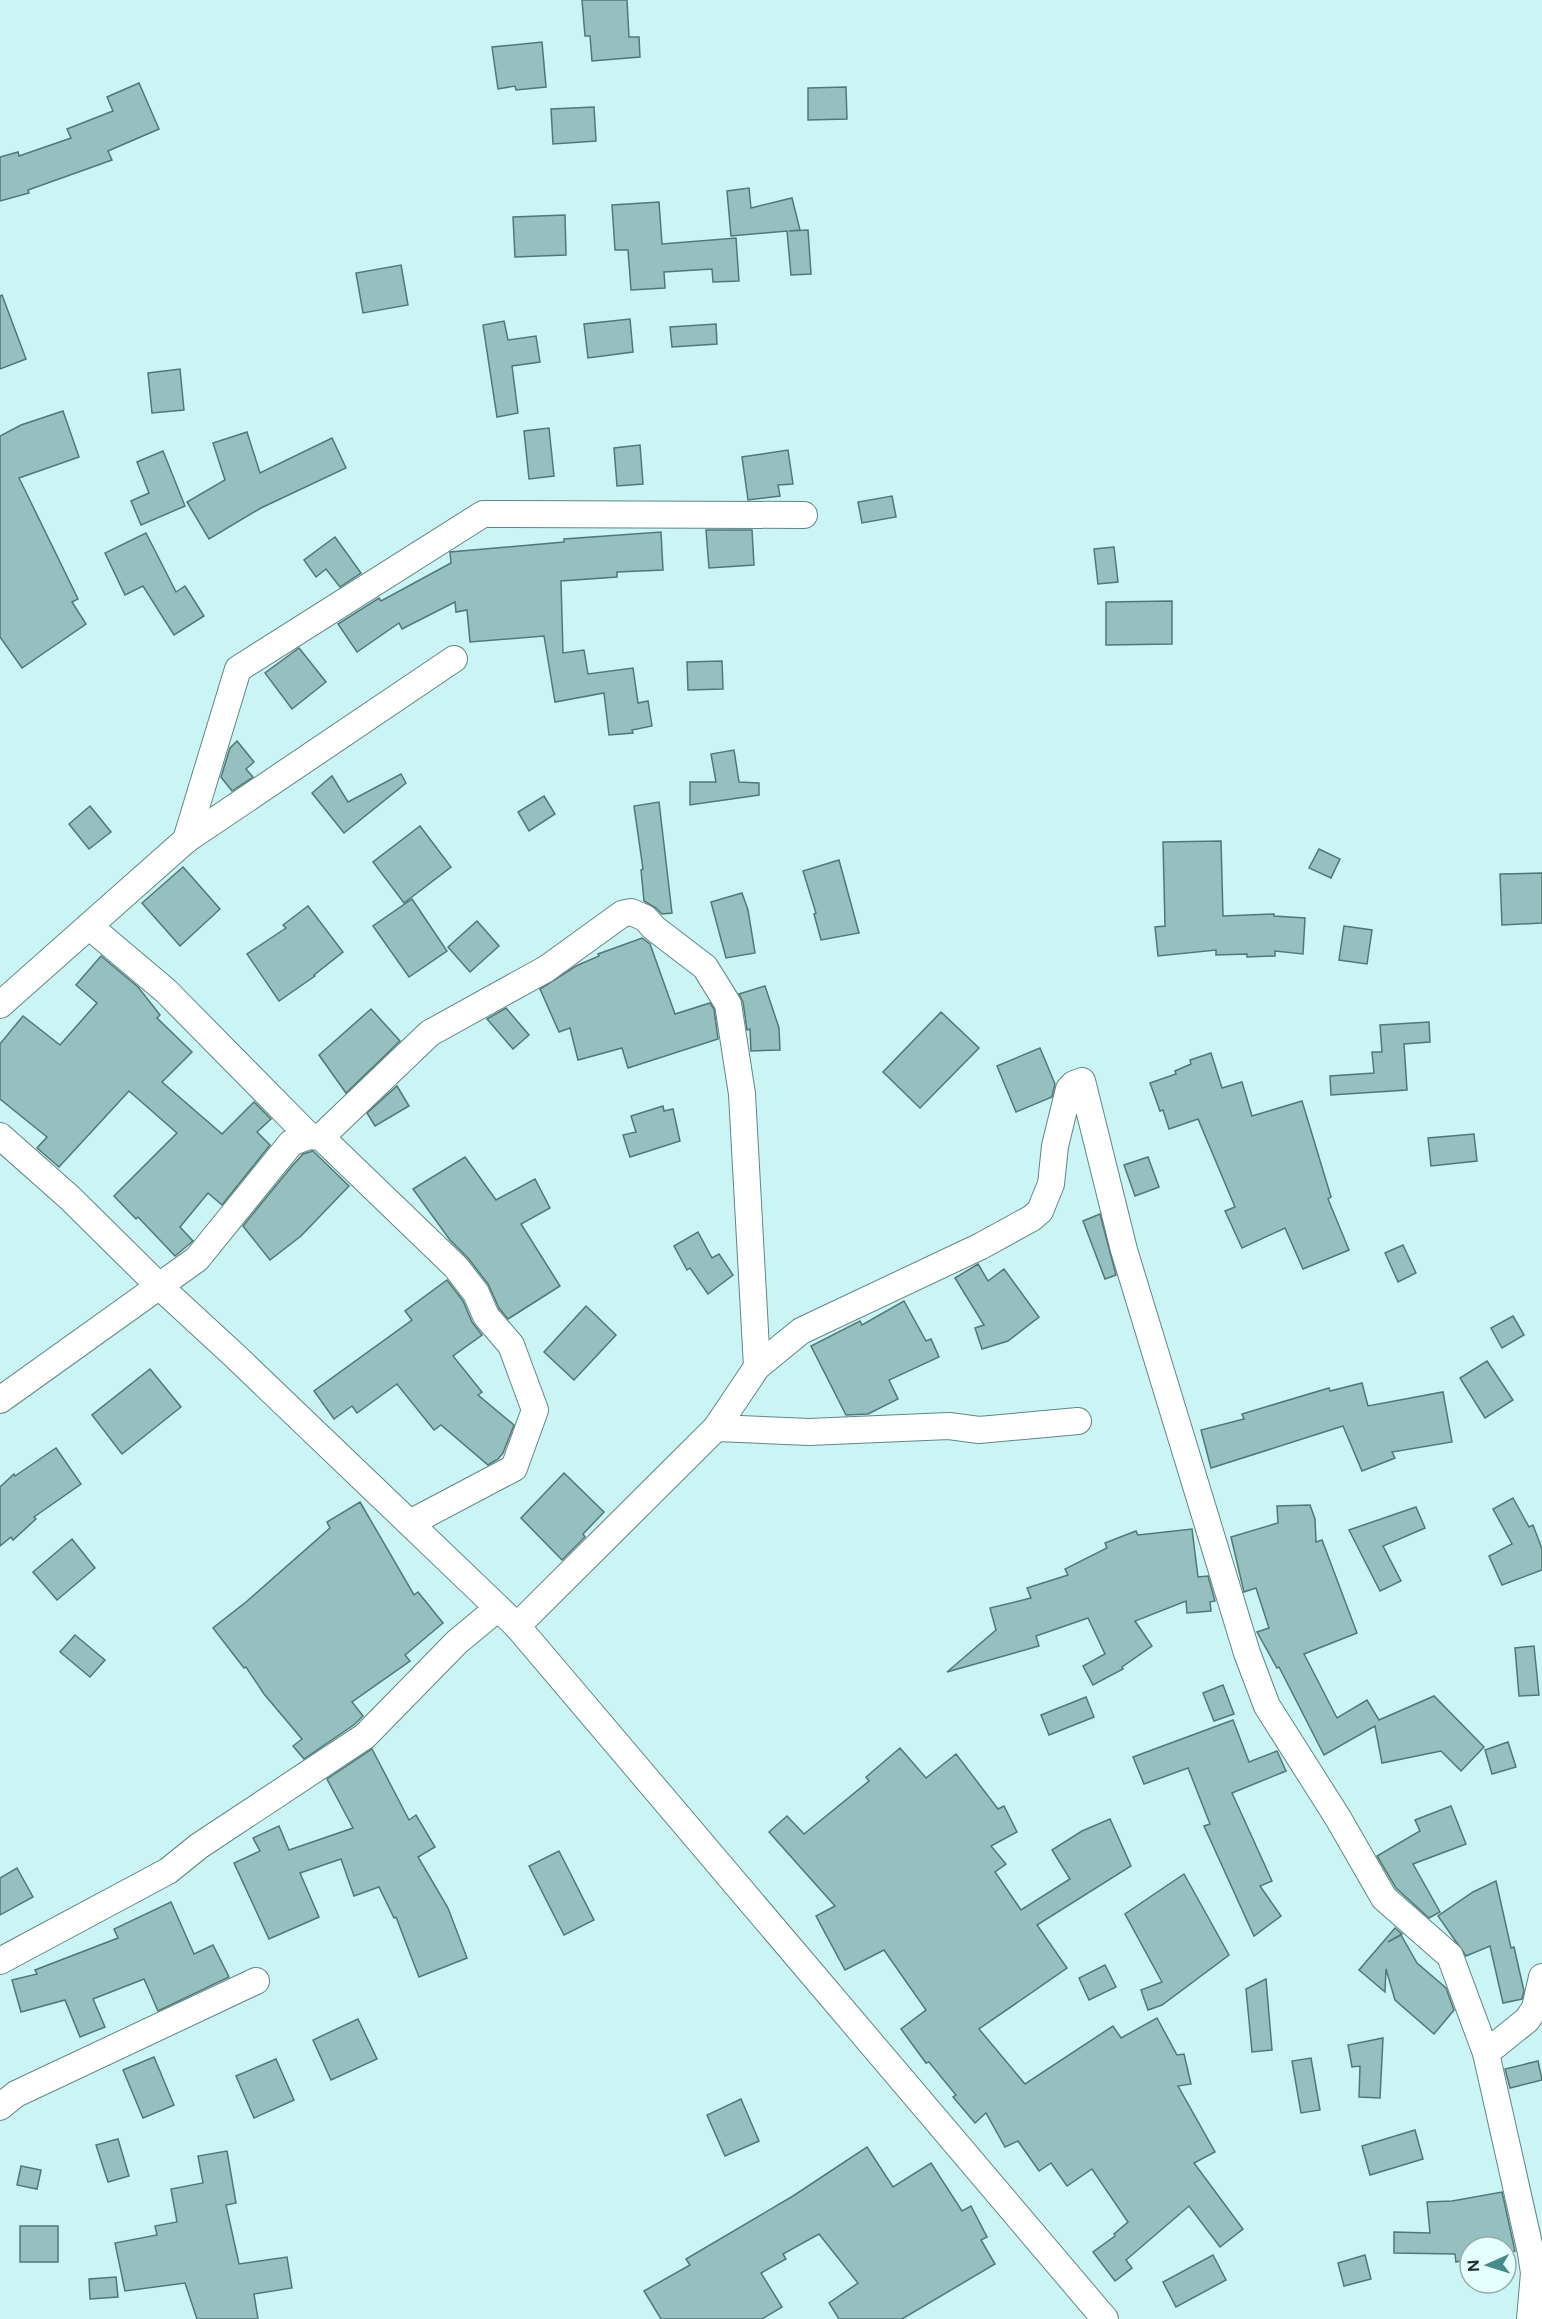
<svg xmlns="http://www.w3.org/2000/svg" width="1542" height="2319" font-family="Figtree,sans-serif">
<rect width="100%" height="100%" fill="#caf5f4"/>
<g fill="#96c0bf" stroke="#507877" stroke-width="1.5">
<path d="M582,0H627L629,37H639L640,57L592,61L590,36H585Z"/>
<path d="M542,42L546,87L516,90L515,86L498,89L492,47Z"/>
<path d="M139,83L159,129L108,151L112,160L28,190L29,193L0,201V157L18,152L19,156L71,138L67,129L113,111L107,97Z"/>
<path d="M846,87L847,119L808,120V88Z"/>
<path d="M594,107L596,141L553,144L551,109Z"/>
<path d="M749,188L751,208L792,198L800,230L789,231L808,230L811,274L791,275L787,231L731,236L727,191Z"/>
<path d="M659,202L662,244L736,238L739,281L713,282L712,269L664,272L665,288L631,290L628,250H615L612,205Z"/>
<path d="M565,215L566,255L515,257L513,217Z"/>
<path d="M401,265L408,305L363,313L356,273Z"/>
<path d="M2,295L26,359L0,369V296Z"/>
<path d="M630,319L633,352L588,358L584,324Z"/>
<path d="M504,321L508,340L536,336L540,362L512,366L518,413L497,417L483,325Z"/>
<path d="M716,324L717,344L672,347L670,327Z"/>
<path d="M180,369L184,410L152,413L148,373Z"/>
<path d="M63,411L79,457L19,478L78,599L72,602L86,624L22,668L0,637V436L21,425Z"/>
<path d="M549,428L554,476L529,479L524,431Z"/>
<path d="M247,432L260,473L332,438L346,468L261,508L209,539L187,502L225,480L213,443Z"/>
<path d="M640,445L643,484L617,486L614,448Z"/>
<path d="M788,450L793,484L778,485L780,496L748,500L742,457Z"/>
<path d="M163,451L185,506L141,525L131,501L149,493L137,462Z"/>
<path d="M892,496L896,517L862,523L858,502Z"/>
<path d="M706,530H752L754,565L709,568Z"/>
<path d="M661,532L663,570L617,572V577L561,581L563,653L584,650L588,674L633,668L638,703L648,701L652,726L632,730L633,733L609,735L604,693L555,702L544,636L470,642L467,610L456,612L455,602L402,629L399,623L357,652L338,624L379,598L381,601L451,563L450,552L564,542V539Z"/>
<path d="M146,533L176,592L185,586L204,616L174,635L143,586L125,595L105,553Z"/>
<path d="M335,537L361,573L340,587L326,569L316,577L304,560Z"/>
<path d="M1114,547L1118,582L1098,584L1094,549Z"/>
<path d="M1172,601V644L1106,645V602Z"/>
<path d="M299,648L326,682L292,709L265,673Z"/>
<path d="M722,661L723,689L688,690L687,662Z"/>
<path d="M237,741L254,762L246,769L253,777L232,791L221,777L230,748Z"/>
<path d="M734,750L739,782L759,783V795L690,805V782H716L711,754Z"/>
<path d="M401,774L406,783L344,833L312,793L332,776L348,802Z"/>
<path d="M544,796L555,814L529,831L518,812Z"/>
<path d="M659,802L672,913L662,914L656,908L644,901L641,870L643,869L634,806Z"/>
<path d="M90,806L111,832L89,849L69,824Z"/>
<path d="M420,826L451,867L404,903L373,862Z"/>
<path d="M1221,841L1223,916L1274,914V916L1305,918L1303,954L1275,951V956L1247,957V954L1216,955V950L1158,956L1155,927L1165,926L1163,842Z"/>
<path d="M1319,849L1340,859L1331,878L1309,868Z"/>
<path d="M839,860L859,933L821,940L814,914L816,913L803,871Z"/>
<path d="M183,867L220,909L180,946L142,903Z"/>
<path d="M1542,873V923L1502,925L1500,874Z"/>
<path d="M742,893L748,910L755,953L726,958L711,902Z"/>
<path d="M412,899L447,951L409,977L373,926Z"/>
<path d="M308,906L343,952L314,975L315,976L279,1001L247,954L286,928L283,925Z"/>
<path d="M477,921L499,946L470,972L448,947Z"/>
<path d="M1344,926L1372,930L1367,964L1339,960Z"/>
<path d="M642,938L650,944L675,1014L710,1003L714,1009L718,1039L628,1068L622,1048L578,1060L570,1028L559,1032L540,989L576,966L599,956L598,954Z"/>
<path d="M101,956L138,987L160,1015L157,1018L192,1052L162,1082L222,1134L254,1102L271,1119L257,1132L270,1145L222,1205L208,1193L180,1227L193,1241L175,1256L138,1217L136,1219L114,1196L177,1133L129,1091L59,1167L37,1148L47,1137L0,1099V1044L23,1016L60,1045L97,1003L76,985Z"/>
<path d="M765,986L779,1028L780,1050L751,1051L750,1029L747,1030L743,1002L739,994Z"/>
<path d="M506,1008L529,1035L513,1049L487,1019Z"/>
<path d="M371,1009L400,1041L346,1093L319,1055Z"/>
<path d="M941,1012L979,1048L920,1108L883,1072Z"/>
<path d="M1429,1022L1430,1042L1404,1044L1407,1090L1331,1095L1330,1076L1374,1073L1372,1052H1382L1380,1025Z"/>
<path d="M1040,1048L1055,1084L1052,1097L1016,1112L997,1066Z"/>
<path d="M1211,1053L1222,1088L1242,1082L1252,1116L1302,1101L1331,1197L1328,1199L1349,1250L1303,1269L1285,1228L1242,1248L1225,1211L1235,1207L1198,1119L1169,1129L1163,1110L1160,1111L1150,1083L1176,1074L1175,1071L1191,1064L1190,1060Z"/>
<path d="M397,1086L409,1106L375,1126L367,1113Z"/>
<path d="M663,1106L664,1111L673,1109L680,1141L630,1157L623,1135L636,1132L631,1116Z"/>
<path d="M1474,1134L1477,1161L1431,1166L1428,1138Z"/>
<path d="M313,1151L349,1186L301,1236L270,1260L243,1226L292,1166L303,1154Z"/>
<path d="M465,1157L496,1200L535,1179L550,1208L521,1224L560,1286L508,1319L499,1308L488,1284L468,1258L450,1240L413,1189Z"/>
<path d="M1148,1157L1159,1187L1135,1196L1124,1165Z"/>
<path d="M1100,1214L1116,1275L1105,1279L1083,1221Z"/>
<path d="M698,1232L712,1258L719,1254L733,1275L708,1294L690,1268L687,1270L674,1246Z"/>
<path d="M1403,1245L1416,1273L1398,1282L1385,1253Z"/>
<path d="M978,1264L988,1281L1004,1269L1039,1317L1008,1341L982,1349L975,1328L984,1325L955,1278Z"/>
<path d="M447,1280L463,1301L472,1322L482,1335L453,1356L482,1392L478,1395L514,1425L503,1453L498,1459L488,1465L441,1425L434,1430L397,1384L357,1413L352,1406L334,1419L314,1391L412,1320L405,1311Z"/>
<path d="M904,1301L926,1341L931,1339L939,1357L889,1380L898,1399L868,1414L846,1415L811,1346L860,1321L862,1325Z"/>
<path d="M586,1306L616,1335L574,1380L544,1352Z"/>
<path d="M1513,1316L1524,1335L1502,1348L1491,1328Z"/>
<path d="M1487,1361L1513,1400L1485,1418L1460,1378Z"/>
<path d="M150,1369L181,1407L122,1454L92,1415Z"/>
<path d="M1362,1383L1368,1406L1443,1392L1452,1442L1392,1452L1395,1458L1362,1471L1343,1426L1211,1468L1201,1430L1244,1419L1242,1414L1329,1388L1330,1391Z"/>
<path d="M56,1448L81,1484L34,1517L36,1519L13,1540L11,1537L0,1546V1487L14,1474L15,1476Z"/>
<path d="M564,1473L604,1512L583,1534L585,1537L562,1560L521,1518Z"/>
<path d="M1513,1498L1529,1527L1533,1525L1542,1549V1570L1502,1585L1489,1556L1512,1544L1493,1509Z"/>
<path d="M360,1502L414,1595L418,1592L443,1623L405,1655L410,1661L352,1702L363,1716L355,1724L304,1759L293,1746L302,1739L264,1694L246,1667L244,1668L213,1628L246,1602L330,1528L327,1522Z"/>
<path d="M1310,1505L1315,1519L1316,1542L1322,1540L1357,1633L1304,1654L1337,1718L1367,1700L1379,1720L1434,1696L1484,1747L1461,1771L1441,1751L1382,1763L1375,1726L1324,1755L1279,1667L1277,1668L1257,1632L1269,1628L1256,1588L1244,1592L1231,1537L1278,1523L1277,1506Z"/>
<path d="M1416,1507L1425,1528L1383,1546L1401,1581L1380,1591L1349,1530Z"/>
<path d="M1192,1529L1198,1577L1208,1576L1215,1601L1210,1602L1211,1611L1187,1613L1186,1601L1135,1621L1152,1646L1122,1667L1123,1669L1093,1685L1083,1666L1105,1654L1088,1618L1036,1636L1039,1646L947,1672L996,1630L990,1608L1031,1598L1027,1588L1068,1575L1065,1569L1107,1548L1105,1543L1136,1531L1138,1535Z"/>
<path d="M72,1539L95,1568L57,1600L33,1572Z"/>
<path d="M75,1635L105,1660L90,1677L60,1652Z"/>
<path d="M1534,1646L1539,1695L1519,1696L1515,1648Z"/>
<path d="M1223,1685L1234,1714L1214,1721L1203,1693Z"/>
<path d="M1086,1697L1094,1717L1049,1735L1041,1715Z"/>
<path d="M1233,1720L1249,1762L1277,1751L1286,1771L1232,1793L1272,1881L1260,1886L1281,1916L1254,1936L1204,1826L1210,1824L1188,1768L1144,1784L1133,1757Z"/>
<path d="M1508,1742L1516,1767L1492,1774L1485,1750Z"/>
<path d="M900,1748L926,1778L956,1754L998,1809L1004,1806L1017,1832L991,1846L1006,1864L995,1872L1021,1910L1070,1879L1052,1850L1082,1831L1110,1819L1131,1866L1037,1925L1067,1968L979,2029L1025,2084L1113,2026L1121,2038L1157,2018L1177,2055L1184,2054L1191,2084L1178,2086L1215,2152L1194,2163L1243,2229L1220,2247L1189,2206L1126,2260L1132,2268L1115,2281L1093,2252L1115,2236L1114,2234L1128,2222L1092,2169L1067,2186L1051,2163L1039,2171L1018,2141L1005,2147L986,2113L975,2123L953,2097L956,2095L929,2062L926,2063L901,2029L926,2010L884,1950L845,1970L816,1916L835,1906L769,1832L787,1816L804,1834L869,1781L866,1777Z"/>
<path d="M372,1749L409,1820L416,1815L435,1847L418,1857L448,1908L467,1958L419,1977L396,1917L394,1918L379,1887L354,1896L341,1859L300,1873L319,1917L269,1939L234,1863L260,1851L253,1838L279,1826L289,1850L353,1828L327,1779Z"/>
<path d="M1451,1806L1466,1844L1413,1864L1440,1912L1429,1918L1396,1888L1377,1856L1420,1831L1415,1820Z"/>
<path d="M559,1851L594,1920L564,1935L529,1866Z"/>
<path d="M17,1868L33,1897L0,1915V1878Z"/>
<path d="M1184,1874L1229,1955L1162,2005L1148,2010L1141,1990L1162,1982L1125,1914Z"/>
<path d="M1496,1881L1511,1948L1514,1947L1524,1991L1522,1999L1503,2003L1490,1946L1466,1956L1438,1916L1473,1892Z"/>
<path d="M171,1902L194,1954L213,1945L229,1977L158,2011L144,1979L93,1999L105,2027L80,2037L65,2000L21,2012L12,1980L37,1974L35,1970L118,1938L114,1929Z"/>
<path d="M1395,1928L1402,1934L1388,1942L1401,1935L1417,1963L1446,1988L1454,2010L1434,2034L1395,2000L1386,1969L1385,1992L1359,1970Z"/>
<path d="M1105,1965L1116,1987L1089,2000L1079,1978Z"/>
<path d="M1266,1979L1272,2050L1252,2052L1246,1989Z"/>
<path d="M358,2019L377,2059L331,2080L313,2040Z"/>
<path d="M1383,2038L1380,2098L1359,2097L1360,2066L1352,2067L1348,2045Z"/>
<path d="M154,2057L174,2105L143,2118L123,2070Z"/>
<path d="M1311,2058L1320,2110L1301,2113L1292,2061Z"/>
<path d="M276,2059L294,2100L254,2118L236,2076Z"/>
<path d="M1538,2061L1542,2080L1510,2088L1505,2069Z"/>
<path d="M741,2099L759,2141L725,2156L707,2115Z"/>
<path d="M1415,2130L1423,2159L1370,2175L1362,2146Z"/>
<path d="M118,2139L129,2176L108,2182L96,2145Z"/>
<path d="M867,2147L893,2187L931,2163L962,2211L971,2206L987,2237L981,2240L995,2264L902,2319H839L829,2303L858,2283L819,2234L783,2254L786,2259L761,2273L782,2307L762,2319H661L644,2291L690,2265L686,2259L793,2196Z"/>
<path d="M227,2151L236,2203L226,2205L239,2264L287,2257L292,2288L254,2294L258,2319H197L185,2283L125,2291L115,2243L157,2235L155,2226L177,2222L171,2189L203,2183L198,2156Z"/>
<path d="M21,2166L41,2170L37,2189L17,2185Z"/>
<path d="M1502,2192L1515,2251L1506,2252V2247H1470V2259L1456,2262L1455,2254L1394,2253V2232L1430,2233L1427,2202L1452,2201Z"/>
<rect x="20" y="2226" width="38" height="36"/>
<path d="M1213,2255L1226,2280L1176,2307L1163,2282Z"/>
<path d="M1365,2255L1371,2279L1344,2286L1338,2263Z"/>
<path d="M116,2277L118,2297L90,2299L89,2279Z"/>
</g>
<g fill="none" stroke-linecap="round" stroke-linejoin="round">
<g stroke="#5f8786" stroke-width="28">
<g id="street">
<path d="M186,840L238,669L483,514L804,515"/>
<path d="M89,926L166,991L309,1136"/>
<path d="M0,1005L186,840L454,659"/>
<path d="M0,1136L70,1198L158,1285L234,1355L517,1626L1105,2319"/>
<path d="M321,1137L430,1033L546,969L622,914L631,912L645,918L654,928L705,967L728,1004L742,1094L757,1367"/>
<path d="M0,1400L197,1259L291,1143L309,1136L321,1137L456,1267L476,1293L486,1316L511,1345L535,1410L514,1468L410,1523"/>
<path d="M716,1428L809,1432L949,1426L979,1430L1078,1421"/>
<path d="M517,1626L716,1428L757,1367L801,1331L981,1246L1032,1218L1040,1211L1051,1184L1055,1146L1069,1089L1074,1084L1082,1081L1124,1250L1247,1653L1267,1706L1338,1818L1384,1898L1450,1956L1486,2053L1531,2253L1534,2273L1530,2319"/>
<path d="M0,1961L168,1871L199,1846L365,1736L457,1642L498,1608"/>
<path d="M1486,2053L1527,2020L1535,2008L1542,1977"/>
<path d="M0,2107L16,2094L256,1981"/>
</g>
</g>
<use href="#street" stroke="#fff" stroke-width="26"/>
</g>
<g transform="translate(1488 2265) rotate(267)"><circle r="28" fill="#e5fffe" stroke="#96adac" stroke-width="1.5"/>
<path d="M0-4.5L10 22L0 15L-10 22Z" fill="#458d8b"/>
<text y="-9" font-size="16" font-weight="bold" text-anchor="middle" fill="#203130">N</text>
</g>
</svg>
